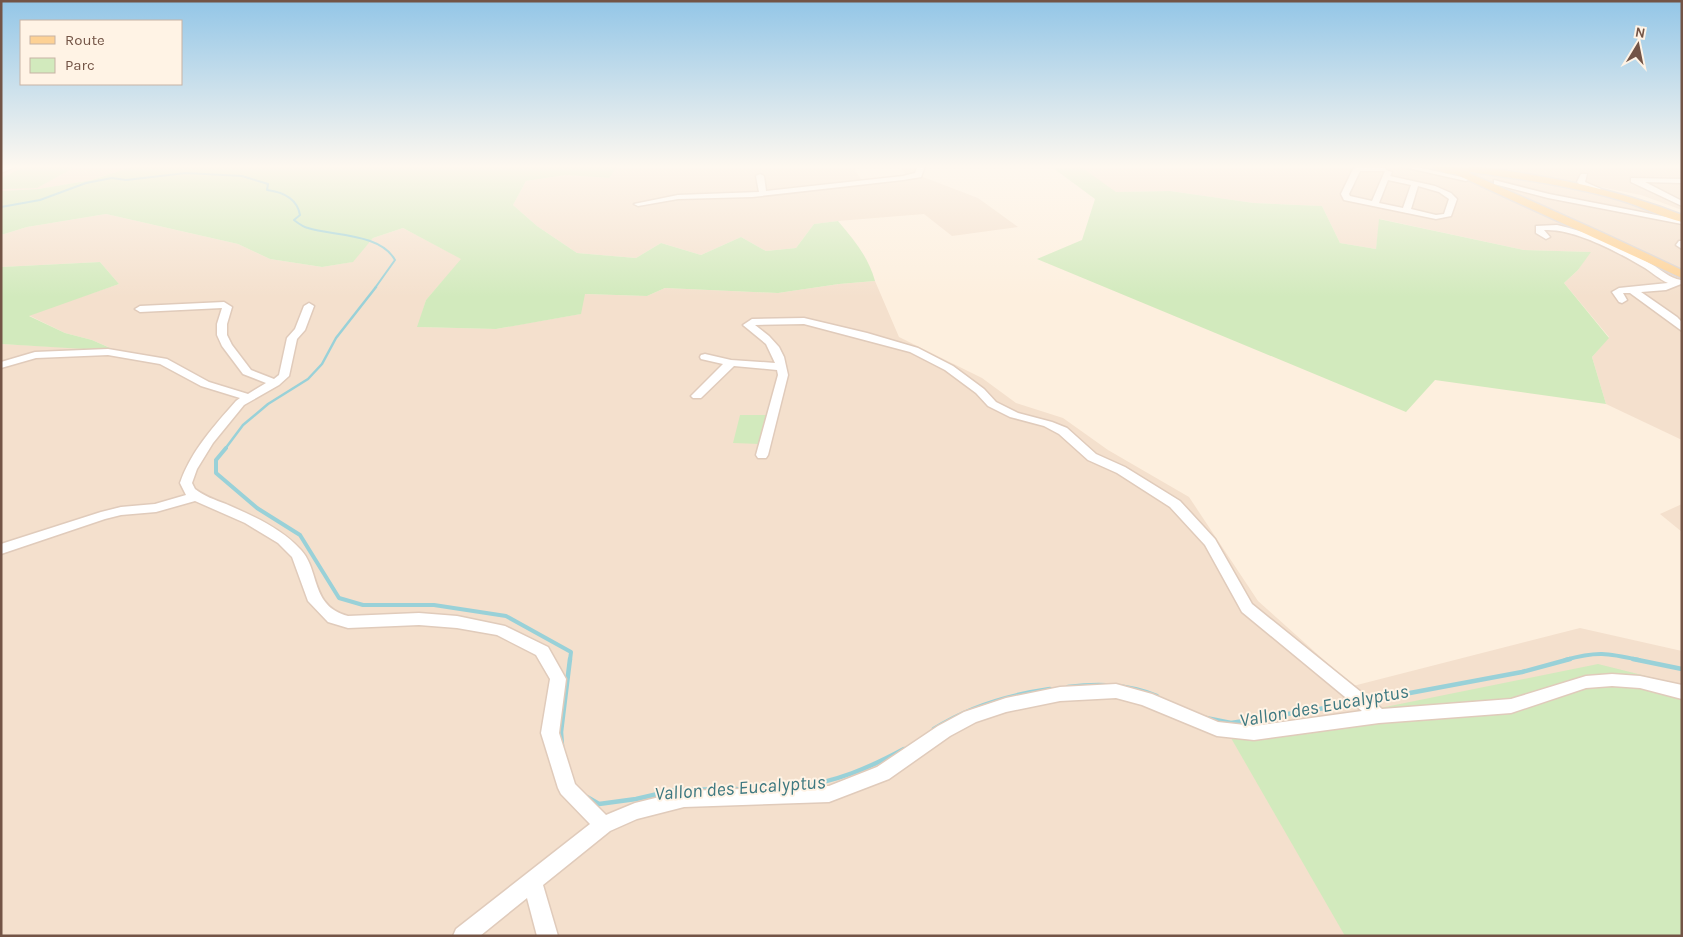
<svg xmlns="http://www.w3.org/2000/svg" width="1683" height="937" font-family="Karla,sans-serif">
<rect width="100%" height="100%" fill="#fdefde"/>
<g fill="#f4e0cd">
<path d="M1,166H134L92,180L38,189L1,191Z"/>
<path d="M618,166H853L862,181L907,176L899,166H920L923,177L978,198L1018,227L952,236L924,214L838,221L814,224L796,248L766,251L741,237L701,255L661,243L636,258L577,253L537,226L513,205L526,181L566,175L609,178Z"/>
<path d="M1077,166H1347L1429,168L1457,174L1488,172L1619,198L1682,221V440L1606,404L1592,357L1609,337L1564,283L1578,270L1590,252L1524,250L1380,219L1376,249L1340,243L1322,206L1254,203L1170,191L1115,192Z"/>
<path d="M1492,166H1682V210L1641,195Z"/>
<path d="M106,214L238,244L270,259L322,267L352,262L373,238L403,228L462,259L426,300L418,327L496,329L580,314L584,294L647,296L665,288L778,293L839,284L875,281L899,337L982,378L1016,403L1063,418L1108,450L1189,497L1258,601L1353,686L1580,628L1682,651V936H1V344L115,350L92,340L65,333L28,315L119,284L100,262L1,267V235L27,227Z"/>
<path d="M1682,504V532L1660,514Z"/>
</g>
<g fill="#d2eabd">
<path d="M26,166H77L37,188L1,189V178Z"/>
<path d="M134,166H618L609,178L566,175L526,181L513,205L537,226L577,253L636,258L661,243L701,255L741,237L766,251L796,248L814,224L838,221C854,240 868,256 875,281L839,284L778,293L665,288L647,296L585,294L581,314L496,329L417,327L426,300L461,259L403,228L373,238L353,262L322,267L270,259L238,244L106,214L27,227L1,235V191L38,189L92,180Z"/>
<path d="M1081,167L1116,192L1170,191L1254,203L1322,206L1340,243L1376,249L1379,219L1524,250L1591,252L1578,270L1564,283L1609,338L1592,357L1606,404L1435,380L1406,412L1037,259L1082,240L1095,199L1053,168Z"/>
<path d="M100,262L119,284L29,316L65,333L92,340L117,351L1,344V267Z"/>
<path d="M740,415H766L760,444L733,443Z"/>
<path d="M1598,664L1682,685V936H1345L1231,738Z"/>
</g>
<g fill="none" stroke-linecap="round" stroke-linejoin="round">
<path stroke="#99d1d8" stroke-width="2" d="M1,207L40,200L86,183L112,178L126,180L186,173L242,176L268,184L267,190C283,192 297,198 300,215L294,220C298,223 303,227 308,228C333,236 380,233 395,260L375,288"/>
<path stroke="#99d1d8" stroke-width="2.5" d="M225,449L243,425L268,404L308,379L322,364L336,338L376,287"/>
<g stroke="#99d1d8" stroke-width="4">
<path d="M226,448L216,460V473L257,508L300,535L339,598L363,605H434L506,616L571,652L570,660"/>
<path d="M1565,660C1597,651 1607,653 1639,660"/>
</g>
<g stroke="#99d1d8" stroke-width="4.5">
<path d="M1633,659L1682,669"/>
<path d="M1068,687C1099,683 1127,684 1157,696"/>
<path d="M1367,701L1522,672L1570,659"/>
<path d="M1206,718L1231,723L1356,703"/>
<path d="M934,729C970,706 1008,695 1050,689"/>
<path d="M562,746L561,732L570,659"/>
<path d="M796,787C836,782 869,768 904,749"/>
<path d="M587,797L599,804L636,799L675,790L737,789"/>
</g>
<g stroke="#e0cbbb" stroke-width="3">
<g id="minor">
<path d="M7,166H17L1,173V168Z"/>
<path d="M918,166H925L921,177L903,180L752,197L678,199L638,206L634,204L678,195L759,192L756,176L760,174L764,176L766,191L903,176L915,173Z"/>
<path d="M1399,166H1413L1470,179L1466,181Z"/>
<path d="M1357,167L1385,168L1386,170L1392,172L1390,176L1435,186L1451,193L1457,199L1451,216L1436,219L1344,200L1341,194L1353,169ZM1360,171H1385L1372,201L1350,196L1349,194ZM1388,180L1411,185L1403,208L1379,203ZM1418,186L1439,192L1449,199L1444,214L1436,215L1411,209Z"/>
<path d="M1581,174H1587L1585,182L1601,189V193C1592,193 1583,188 1577,182Z"/>
<path d="M1631,178L1682,179V183L1645,182L1682,201V206L1631,182Z"/>
<path d="M1494,180L1549,194L1682,220V224L1548,198L1494,184Z"/>
<path d="M1557,225C1590,232 1622,247 1651,264C1662,270 1669,278 1681,280V284L1666,290L1641,292L1677,317L1682,322V331L1630,293H1623L1627,300L1622,303L1619,302L1612,292L1619,288L1668,283C1659,279 1653,273 1645,268C1618,252 1574,228 1544,230L1550,237L1546,239L1536,233V226Z"/>
<path d="M1679,241H1682V249L1676,245Z"/>
<path d="M224,302L232,307L227,324V335L232,345L251,370L274,379L279,375L287,338L295,329L304,306L309,303L314,306L305,330L297,339L289,376L279,385L244,405L213,443L197,469L192,483L195,489C204,496 215,500 226,504C253,516 281,528 301,550C320,570 310,606 348,616L419,613L457,616L505,626L548,647L566,679L559,733L575,784L606,815L635,803L684,791L829,786L877,767L938,726L964,712L1006,698L1060,687L1116,684L1152,694L1218,722L1254,726L1362,711L1242,612L1205,545L1170,507L1117,473L1088,460L1059,434L1044,426L1010,417L988,406L976,393L945,370L910,352L804,324L755,325L769,336L779,347L784,357L788,375L768,455L766,458H758L756,455L778,375L777,370L734,366L701,398H693L691,396L723,364L701,359L700,357L701,355L705,354L731,360L775,363L766,344L743,325L752,319L804,318L867,333L918,348L953,366L984,389L996,402L1018,413L1052,422L1067,428L1096,454L1125,467L1180,501L1215,539L1252,604L1382,709L1511,699L1586,676L1612,674L1640,676L1682,685V699L1640,688L1612,686L1586,688L1511,713L1379,723L1254,740L1217,736L1142,705L1116,698L1060,701L1006,712L976,722L950,736L889,779L829,802L684,807L637,819L610,831L543,885L558,936H537L527,898L480,936H453L456,929L590,824L561,794L558,788L541,733L550,679L536,655L497,635L457,628L419,625L348,628L328,622L308,601L292,557L278,543L245,523L195,501L156,512L121,515L105,519L1,554V544L101,512L121,507L155,504L186,495L180,483C191,451 214,426 236,401L240,398L201,386L160,364L108,355L36,358L1,368V362L35,352L108,349L167,359L209,382L248,394L266,383L243,374L222,346L217,335V324L222,308L140,312L135,309L140,306Z"/>
</g>
</g>
<g stroke="#dbd3cf" stroke-width="3">
<path id="major" d="M1429,166L1468,168L1472,166C1544,175 1614,188 1682,215V222C1661,217 1641,206 1620,200C1571,186 1521,179 1471,172L1469,173L1603,233L1682,270V278L1455,174L1445,173Z"/>
</g>
<use href="#minor" fill="#fff" fill-rule="evenodd"/>
<use href="#major" fill="#fdd195" fill-rule="evenodd"/>
</g>
<linearGradient id="sky" x2="0" y2="1"><stop stop-color="#93c6e7"/><stop offset="0.56" stop-color="#fef8f0"/><stop offset="1" stop-color="#fef8f0" stop-opacity="0"/></linearGradient>
<rect width="1683" height="297" fill="url(#sky)"/>
<g text-anchor="middle" dominant-baseline="central" stroke-width="4" stroke-linejoin="round" paint-order="stroke">
<g font-size="19" font-style="italic" fill="#3d7880" stroke="#fff3e5">
<text transform="translate(1324 706) rotate(-10)">Vallon des Eucalyptus</text>
<text transform="translate(740 788) rotate(-4)">Vallon des Eucalyptus</text>
</g>
</g>
<rect width="1683" height="937" fill="none" stroke="#735446" stroke-width="5"/>
<rect x="20" y="20" width="162" height="65" fill="#fff3e5" stroke="#c7b3a5"/>
<rect x="30" y="36" width="25" height="8" fill="#fdd195" stroke="#c7b3a5"/>
<text x="65" y="45" font-size="15" fill="#735446">Route</text>
<rect x="30" y="58" width="25" height="15" fill="#d2eabd" stroke="#c7b3a5"/>
<text x="65" y="70" font-size="15" fill="#735446">Parc</text>
<g transform="translate(1638 45) rotate(10)" stroke="#fff3e5" stroke-width="4" paint-order="stroke">
<path d="M0-4L9 19L0 12L-9 19Z" fill="#735446"/>
<text y="-8" font-size="14" font-weight="bold" text-anchor="middle" fill="#735446">N</text>
</g>
</svg>
